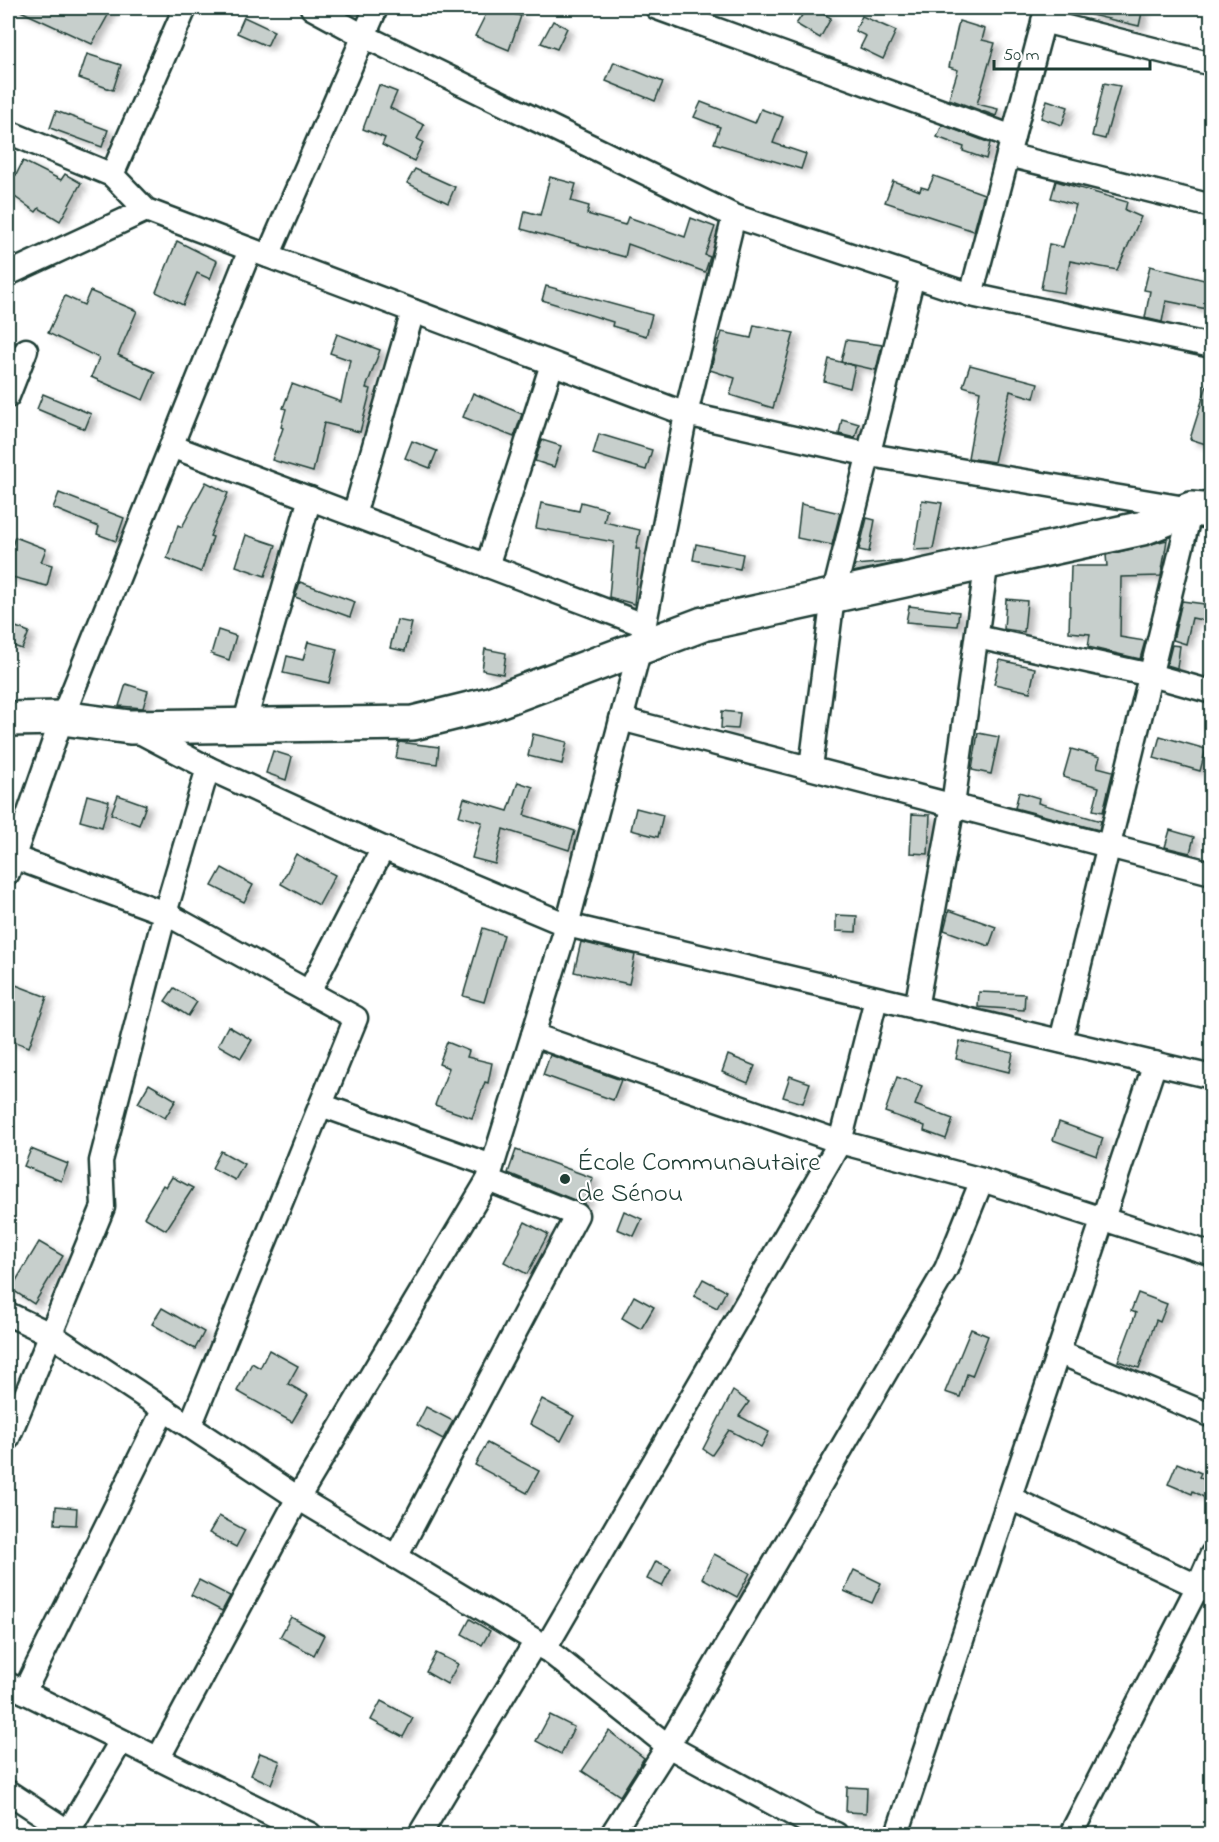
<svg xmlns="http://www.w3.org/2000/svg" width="1219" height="1842" font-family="'Indie Flower',sans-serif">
<defs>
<filter id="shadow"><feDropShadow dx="6" dy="4" stdDeviation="3" flood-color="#0004"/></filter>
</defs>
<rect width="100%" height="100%" fill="#fff"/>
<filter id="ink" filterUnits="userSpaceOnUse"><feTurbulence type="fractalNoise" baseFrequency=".0167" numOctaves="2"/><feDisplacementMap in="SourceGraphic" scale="12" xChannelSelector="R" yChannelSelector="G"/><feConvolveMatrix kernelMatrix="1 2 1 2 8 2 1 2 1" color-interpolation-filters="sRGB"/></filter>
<g filter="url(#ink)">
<g fill="#c7cfcc" stroke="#1f3d34" stroke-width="1.5" filter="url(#shadow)">
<path d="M14,8H112L92,44Z"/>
<path d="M489,8L521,16L509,50L475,36Z"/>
<path d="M807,8H814L831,18L820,38L796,24Z"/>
<path d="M1087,8H1143L1139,26L1087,14Z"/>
<path d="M862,16L896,31L883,59L860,48L866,36L855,31Z"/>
<path d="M244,17L274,31L267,46L237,33Z"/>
<path d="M553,21L567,28L557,49L541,43Z"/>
<path d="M959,21L985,29L982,40L995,43L977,104L998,109L996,116L949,99L958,70L949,67Z"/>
<path d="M87,54L121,65L113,90L79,78Z"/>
<path d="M614,62L663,82L655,101L606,81Z"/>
<path d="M1104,83L1120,86L1105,139L1092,136Z"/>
<path d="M379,85L397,92L390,108L424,125L417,139L423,142L414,161L382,145L385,138L363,129Z"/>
<path d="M1047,100L1068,107L1062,125L1041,118Z"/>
<path d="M701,102L755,123L761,109L783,117L773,143L806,154L801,169L714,143L720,127L694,117Z"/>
<path d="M56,111L108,130L102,147L50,128Z"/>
<path d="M942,125L990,143L986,159L963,151L964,147L937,137Z"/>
<path d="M23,161L61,180L65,174L81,183L60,221L39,208L36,212L8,192V169L16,175Z"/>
<path d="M415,169L455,187L448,203L407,183Z"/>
<path d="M934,176L984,194L974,231L885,202L893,181L920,191L921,187L928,189Z"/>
<path d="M550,177L576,184L571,201L589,206L587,214L625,225L628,217L685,237L691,218L715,227L705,255L710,257L705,272L628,244L625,257L521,229L525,211L540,215Z"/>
<path d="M1056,181L1127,202L1125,210L1141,217L1117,270L1070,261L1064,293L1041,289L1049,244L1063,247L1076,205L1051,198Z"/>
<path d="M177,241L217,261L210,279L197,273L183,305L156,292Z"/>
<path d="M1150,266L1212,282V310L1166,301L1162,322L1145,318L1150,291L1144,290Z"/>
<path d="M546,286L652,315L646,336L612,326L613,322L542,300Z"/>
<path d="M90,291L137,311L118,355L155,372L143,400L91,377L99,358L48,333L65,296L84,305Z"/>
<path d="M754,325L794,333L773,408L730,395L735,378L710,370L722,332L751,338Z"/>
<path d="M337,334L380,350L366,388L371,389L360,432L324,423L313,472L272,460L283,428L281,427L286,409L283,408L292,384L341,402L350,360L330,353Z"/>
<path d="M846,340L882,345L876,370L841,362Z"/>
<path d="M829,359L855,366L850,388L824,381Z"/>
<path d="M970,365L1038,383L1034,398L1010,391L994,462L968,458L980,391L963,386Z"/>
<path d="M1208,382H1212V446L1190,439Z"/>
<path d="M473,393L522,414L514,437L463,417Z"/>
<path d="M43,394L91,414L85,429L37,409Z"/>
<path d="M842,419L859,424L855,438L839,434Z"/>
<path d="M599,434L652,450L646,470L593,454Z"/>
<path d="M542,440L561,446L554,467L535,461Z"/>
<path d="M412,441L437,451L430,468L405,458Z"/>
<path d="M206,482L228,493L210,536L213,537L201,572L167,558L178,525L182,527Z"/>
<path d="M59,493L124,518L116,541L97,534L99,527L53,508Z"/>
<path d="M922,500L942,503L933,549L914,550Z"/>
<path d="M581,502L607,509L604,522L640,530L636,549H640L634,604L609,597L614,542L536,528L541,503L579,511Z"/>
<path d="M801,504L840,513L832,545L797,538Z"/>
<path d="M867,518L875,520L869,552L859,550Z"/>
<path d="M246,535L276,545L265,576L236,566Z"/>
<path d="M15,537L46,549L41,562L52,565L47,586L8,576V558Z"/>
<path d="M1167,540L1161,576L1121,577L1120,637L1145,641L1140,659L1088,647L1090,634L1069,632L1071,566H1107L1106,555Z"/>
<path d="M696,544L743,554L740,569L693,560Z"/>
<path d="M901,561V562L853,572L855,565Z"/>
<path d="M300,582L355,602L350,617L295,597Z"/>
<path d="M1006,599L1027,601L1024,632L1004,629Z"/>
<path d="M1182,601L1212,605V622L1192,618L1186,644L1173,640Z"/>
<path d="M909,606L959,612L957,626L906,622Z"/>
<path d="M397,620L412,623L405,651L390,648Z"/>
<path d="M8,624L29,632L22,649L8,644Z"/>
<path d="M218,630L236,636L229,660L211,654Z"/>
<path d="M308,642L337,649L329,683L283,673L287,656L303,660Z"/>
<path d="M1172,645L1180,646L1177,668L1167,665Z"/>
<path d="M485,649L506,653L503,674L482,670Z"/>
<path d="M1000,660L1035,668L1030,692L994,684Z"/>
<path d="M126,684L148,691L143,708L119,706Z"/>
<path d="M722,711L740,713L738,729L721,728Z"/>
<path d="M978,733L999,737L991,774L972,770Z"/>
<path d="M533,734L567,742L562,764L528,756Z"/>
<path d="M1160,736L1206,749L1200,771L1154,758Z"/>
<path d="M399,742L439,747L437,764L396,758Z"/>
<path d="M1071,749L1100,757L1097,767L1113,771L1103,812L1093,810L1099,787L1063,777Z"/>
<path d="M273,751L292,757L286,780L266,773Z"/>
<path d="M518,782L533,787L524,815L575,831L569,850L503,829L495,864L472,858L482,822L459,816L464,798L508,811Z"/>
<path d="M1019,792L1039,798L1038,803L1101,821L1099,830L1015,808Z"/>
<path d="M87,795L109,801L102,827L80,821Z"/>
<path d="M118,795L146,805L139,825L111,814Z"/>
<path d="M636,808L663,815L658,837L631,830Z"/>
<path d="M912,814L930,815L928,854L910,853Z"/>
<path d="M1170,830L1194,837L1190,853L1165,847Z"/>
<path d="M296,854L335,875L319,905L281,884Z"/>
<path d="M222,868L253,885L244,902L212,886Z"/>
<path d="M949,910L996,927L989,946L944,930Z"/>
<path d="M836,915L857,916L856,932L836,931Z"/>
<path d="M483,928L504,935L484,1002L463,996Z"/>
<path d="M581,942L635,955L629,984L574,972Z"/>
<path d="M8,982L47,997L29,1047L8,1039Z"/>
<path d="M174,988L197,1002L188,1016L165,1001Z"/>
<path d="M979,992L1025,994L1024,1010L978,1007Z"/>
<path d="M228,1026L252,1040L241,1058L218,1045Z"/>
<path d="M960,1041L1013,1053L1009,1072L956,1059Z"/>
<path d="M447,1042L469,1051L467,1057L492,1063L488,1083L485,1082L472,1118L435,1105L449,1068L439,1064Z"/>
<path d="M550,1055L621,1080L613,1100L543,1075Z"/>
<path d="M728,1055L755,1066L748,1083L722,1072Z"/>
<path d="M790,1076L810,1083L803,1103L783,1097Z"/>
<path d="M897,1077L922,1086L915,1105L953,1119L946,1139L924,1131L925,1126L885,1112Z"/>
<path d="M149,1084L176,1100L165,1118L138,1103Z"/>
<path d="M1059,1122L1103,1138L1097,1156L1053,1140Z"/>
<path d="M31,1149L68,1164L61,1181L24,1166Z"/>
<path d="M516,1150L593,1178L584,1204L508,1173Z"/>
<path d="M221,1151L244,1164L235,1180L212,1168Z"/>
<path d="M172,1177L193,1188L166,1230L144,1217L163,1185L166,1187Z"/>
<path d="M624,1211L642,1219L634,1236L617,1229Z"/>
<path d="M525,1222L548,1234L527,1274L504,1262Z"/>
<path d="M39,1242L63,1256L34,1304L11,1289Z"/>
<path d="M703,1279L726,1291L717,1308L694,1296Z"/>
<path d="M1138,1293L1167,1304L1160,1322L1156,1320L1139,1368L1118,1361L1136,1313L1131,1311Z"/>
<path d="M634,1296L654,1307L641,1329L622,1318Z"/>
<path d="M162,1308L204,1332L195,1349L152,1324Z"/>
<path d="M971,1329L988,1336L972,1376L967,1374L960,1397L945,1392Z"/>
<path d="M269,1350L298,1366L288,1384L308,1395L292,1422L237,1391L252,1363L260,1368Z"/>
<path d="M733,1391L749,1402L739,1416L769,1432L761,1447L729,1430L712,1455L703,1449Z"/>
<path d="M542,1399L574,1416L561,1441L530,1424Z"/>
<path d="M426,1407L453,1421L443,1439L417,1425Z"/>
<path d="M487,1443L539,1471L527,1493L475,1465Z"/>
<path d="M1177,1463L1201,1473L1199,1477L1212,1484V1502L1193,1491L1192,1494L1168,1484Z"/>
<path d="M56,1506L77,1508L76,1525L55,1524Z"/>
<path d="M219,1516L245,1530L236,1547L209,1533Z"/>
<path d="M714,1554L750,1573L737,1597L702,1578Z"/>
<path d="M656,1561L671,1568L662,1586L647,1579Z"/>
<path d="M854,1570L881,1583L872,1603L844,1591Z"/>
<path d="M199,1580L230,1596L222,1611L191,1595Z"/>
<path d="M291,1617L324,1635L314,1655L280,1637Z"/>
<path d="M470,1619L490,1631L482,1645L462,1634Z"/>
<path d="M436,1653L458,1664L447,1684L426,1672Z"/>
<path d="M381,1701L413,1718L403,1737L371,1720Z"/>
<path d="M550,1715L574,1727L561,1754L536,1741Z"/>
<path d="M609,1731L644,1758L620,1796L582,1771Z"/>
<path d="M260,1753L280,1761L271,1784L251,1775Z"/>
<path d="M847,1787L867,1788L866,1813L846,1812Z"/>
</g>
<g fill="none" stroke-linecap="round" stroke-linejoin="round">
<g stroke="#1f3d34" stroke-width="27">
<g id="street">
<path d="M312,8L362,35L734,216L686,414L640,648L567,925L488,1180L298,1498L536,1641L668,1746L809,1823L836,1834"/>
<path d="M657,8L1013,137"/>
<path d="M1043,21L1212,64"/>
<path d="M8,132L112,175L146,210L686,414L870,455L1191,509L1061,1041"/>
<path d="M1008,155L1212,206"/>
<path d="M112,175L185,8"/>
<path d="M734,216L971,295L1212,346"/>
<path d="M268,256L376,8"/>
<path d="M8,274L146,210"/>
<path d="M971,295L1047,8"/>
<path d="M8,396L26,350"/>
<path d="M171,446L644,625"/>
<path d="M354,515L413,311"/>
<path d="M487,566L552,364"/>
<path d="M977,637L1151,675L1212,692"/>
<path d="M621,719L1212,873"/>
<path d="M243,728L310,498"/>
<path d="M134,729L208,768L383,848L567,925L1212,1077"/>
<path d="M811,767L833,597L913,276"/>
<path d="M13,857L165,913L356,1018L190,1426"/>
<path d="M8,873L62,718L250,250"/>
<path d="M309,992L383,848"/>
<path d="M916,1008L953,805L987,560"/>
<path d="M533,1035L840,1142L982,1180L1212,1254"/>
<path d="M321,1105L492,1166"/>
<path d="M8,1314L50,1334L298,1498L158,1759"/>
<path d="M1058,1352L1212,1416"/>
<path d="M8,1438L103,1207L101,1161L165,913L208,768"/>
<path d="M1010,1498L1212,1593"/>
<path d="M396,1557L577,1215L488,1180"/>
<path d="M545,1649L840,1142L876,999"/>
<path d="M8,1684L310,1834"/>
<path d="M24,1692L164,1409"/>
<path d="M8,1792L72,1834"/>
<path d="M68,1832L121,1741"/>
<path d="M420,1834L536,1641"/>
<path d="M612,1834L668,1746L946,1269L982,1180"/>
<path d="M897,1834L1155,1063"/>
<path d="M1071,1834L1198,1586L1212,1554"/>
</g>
</g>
<g stroke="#1f3d34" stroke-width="38">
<path id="secondary" d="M8,719L62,718L130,727L413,723L490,704L703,624L1143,528L1191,509L1212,511"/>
</g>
<use href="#street" stroke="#fff" stroke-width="22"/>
<use href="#secondary" stroke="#fff" stroke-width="33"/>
</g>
</g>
<circle fill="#1f3d34" stroke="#fff" stroke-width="2" cx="565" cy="1179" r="6"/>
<g text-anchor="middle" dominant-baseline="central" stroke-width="4.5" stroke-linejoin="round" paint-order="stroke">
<g font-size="27" fill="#1f3d34" stroke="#fff" text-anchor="start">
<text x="577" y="1163">École Communautaire<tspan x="577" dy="31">de Sénou</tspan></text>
</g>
</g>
<rect width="1219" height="1842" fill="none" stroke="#fff" stroke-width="30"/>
<rect x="15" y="15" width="1189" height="1812" fill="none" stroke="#1f3d34" stroke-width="2" filter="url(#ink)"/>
<path d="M994 60v9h156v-9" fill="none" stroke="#1f3d34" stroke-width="3"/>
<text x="1003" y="60" font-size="18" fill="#1f3d34" stroke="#ffffff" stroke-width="4.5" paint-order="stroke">50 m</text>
</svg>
